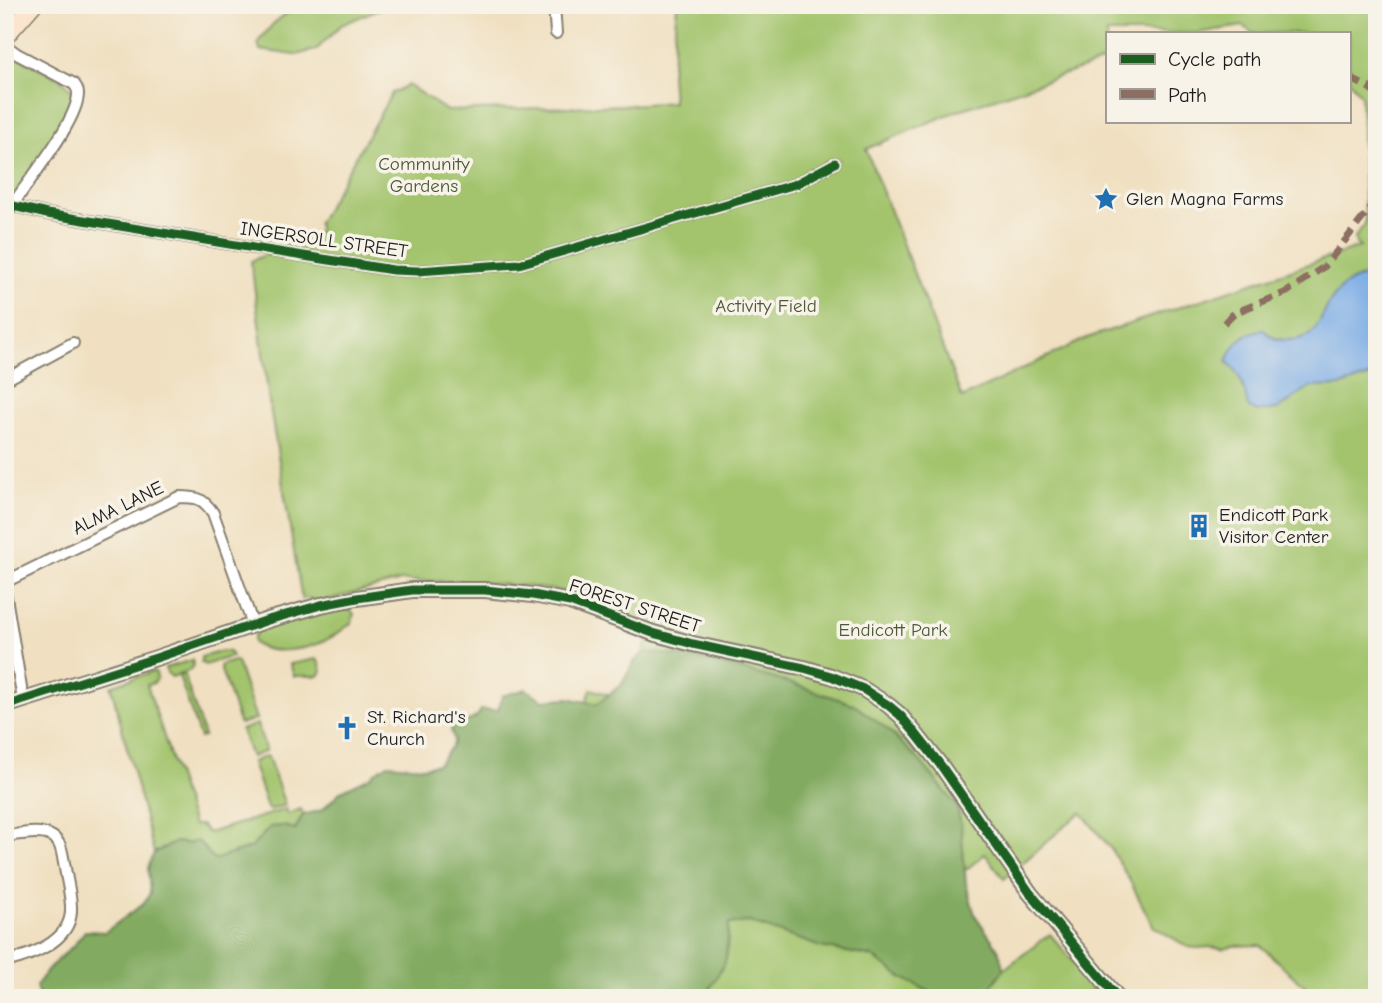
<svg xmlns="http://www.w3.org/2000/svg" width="1382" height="1003" font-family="'Comic Neue',sans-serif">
<rect width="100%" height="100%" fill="#f7f3e8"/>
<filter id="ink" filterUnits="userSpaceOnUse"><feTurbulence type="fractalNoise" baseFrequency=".0143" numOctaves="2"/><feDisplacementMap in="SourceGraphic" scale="14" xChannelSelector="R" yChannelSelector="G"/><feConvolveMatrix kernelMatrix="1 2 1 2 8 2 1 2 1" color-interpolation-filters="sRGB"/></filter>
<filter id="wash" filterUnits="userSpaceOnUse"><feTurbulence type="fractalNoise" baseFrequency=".00686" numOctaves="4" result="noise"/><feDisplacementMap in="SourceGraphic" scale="28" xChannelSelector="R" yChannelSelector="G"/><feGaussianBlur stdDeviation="1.57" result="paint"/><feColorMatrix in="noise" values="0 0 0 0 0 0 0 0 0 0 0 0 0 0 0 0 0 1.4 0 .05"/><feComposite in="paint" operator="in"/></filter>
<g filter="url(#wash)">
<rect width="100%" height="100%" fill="#f0e0c1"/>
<g fill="#a3c46d" stroke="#607044" stroke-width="2" fill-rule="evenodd">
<path d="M297,5H388L341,25L316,50L295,55L260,50L258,42L273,24Z"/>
<path d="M677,5H1377V998H1320L1293,976L1260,945L1234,946L1223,949L1209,947L1198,948L1188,947L1153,926L1130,881L1111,849L1081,812L1004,879L985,854L924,904L990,980L1050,934L1095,987L1083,998H166L571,746L591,689L629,700L651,629L573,593L525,586L458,581H401L323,601L304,598L302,600L269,401L251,261L319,231L318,223L392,93L408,85L447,111L629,105L673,102L671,75ZM1243,26L1253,33H1349V81L1361,95L1365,224L1355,237L1356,244L1360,247L1087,338L962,398L866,149L954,112L1107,60V33H1197Z"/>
<path d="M8,52L62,80L71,89L73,95V104L65,122L17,191L6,198L5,55Z"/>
<path d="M348,609L354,614L352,622C344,629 335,636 324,641C309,649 266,657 253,642C254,637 253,636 257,632C269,624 333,610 348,609Z"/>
<path d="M223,651L229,652L232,656L205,665L201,662V657Z"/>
<path d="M316,659L319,662L322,671L319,676H294L290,664Z"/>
<path d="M192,660L193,665L190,670L172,677L167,673L165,668Z"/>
<path d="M234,661L237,662L256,719L241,724L239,723L220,667L221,665Z"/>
<path d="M153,671L156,673L157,678L154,683L147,685L193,825H201L208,833L286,809L287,814L301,809L303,815L295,830L284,826L270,827L252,847L214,861L198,841L188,844L176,842L154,853L111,686Z"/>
<path d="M184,674L204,736L200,738L179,676Z"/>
<path d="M257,724L266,751L251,757L241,730Z"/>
<path d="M266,756L268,757L285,805L269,810L267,808L252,762Z"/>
</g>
<path fill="#82aa60" stroke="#4f633e" stroke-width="2" d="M644,652L689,657L718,663L793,684L853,704L887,729L920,761L957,806L961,826L966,884L975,915L998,949L1004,969L982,998H941L901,977L873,957L821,947L749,922L729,924L726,960L705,998H39L36,986L51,966L73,946L85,931L105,932L143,904L150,893L148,868L154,853L176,842L188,844L198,841L214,860L252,847L270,827L284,826L295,830L303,815L322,810L341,791L370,777L375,772L388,764L424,767L438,764L452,746L454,739L451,731L453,723C465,721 476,722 481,710H498L502,696L526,689L543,700L568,698L597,704L622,684L633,663Z"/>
<path fill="#7aace6" stroke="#4b6481" stroke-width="2" d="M1371,275L1377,276V374L1341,386L1312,387L1300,393L1287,404L1277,409L1257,412L1248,407C1244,388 1242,375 1227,362C1234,342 1242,334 1263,329C1270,337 1276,340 1287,340C1324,340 1318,312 1337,293C1346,282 1357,278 1371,275Z"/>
</g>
<g filter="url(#ink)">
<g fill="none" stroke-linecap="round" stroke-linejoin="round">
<g stroke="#867e6e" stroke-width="14">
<g id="minor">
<path d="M554,5L556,33"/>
<path d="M5,45L17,54L74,84C76,87 78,89 78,93C79,118 33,175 18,197L14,207"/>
<path d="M5,204L47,214L272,251L393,270L418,271L519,264L796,184L835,163"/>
<path d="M5,380L73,343"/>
<path d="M5,582L179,497C197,497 203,498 213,513L253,625"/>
<path d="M5,591L23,700"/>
<path d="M5,836C18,835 37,830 49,835C63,841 62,855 65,868C67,882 72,898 71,912C69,942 30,956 5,962"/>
</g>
</g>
<g stroke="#867e6e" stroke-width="18">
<path id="tertiary" d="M5,706L156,658L268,620L321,605L357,598L412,590H485L533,595L570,602L653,633L693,644L804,668L831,676L863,689L888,705L900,715L916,734L942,767L1030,893L1118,998"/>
</g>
<g stroke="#867e6e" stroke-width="19">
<path id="secondary" d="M5,37L33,5"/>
</g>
<use href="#minor" stroke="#fff" stroke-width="10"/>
<use href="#tertiary" stroke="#fff" stroke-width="14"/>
<use href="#secondary" stroke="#fbe5cf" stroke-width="16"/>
<g stroke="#8d6e63" stroke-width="7" stroke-dasharray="14 7" stroke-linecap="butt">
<path d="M1349,78L1368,87L1377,94"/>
<path d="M1224,323L1234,313L1287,292L1325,266L1377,200"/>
</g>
<g stroke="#f7f3e8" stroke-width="13">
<g id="cycleway">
<path d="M5,204L47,214L272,251L393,270L418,271L519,264L796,184L835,163"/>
<path d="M5,706L156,658L268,620L321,605L357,598L412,590H485L533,595L570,602L653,633L693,644L804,668L831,676L863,689L888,705L900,715L916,734L942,767L1030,893L1118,998"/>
</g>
</g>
<use href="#cycleway" stroke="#1b5e20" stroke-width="9"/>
</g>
</g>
<defs>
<g id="sight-bare" transform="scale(1.89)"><path d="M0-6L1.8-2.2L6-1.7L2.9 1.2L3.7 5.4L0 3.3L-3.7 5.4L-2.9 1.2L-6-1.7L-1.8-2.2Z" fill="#1f6fb2" stroke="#f7f3e8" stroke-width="2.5" paint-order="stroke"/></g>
<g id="building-bare" transform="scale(1.89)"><path d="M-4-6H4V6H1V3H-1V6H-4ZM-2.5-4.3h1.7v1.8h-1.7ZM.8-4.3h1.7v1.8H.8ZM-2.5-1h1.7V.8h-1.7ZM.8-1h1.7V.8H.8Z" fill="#1f6fb2" stroke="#f7f3e8" stroke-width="2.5" paint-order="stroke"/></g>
<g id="church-bare" transform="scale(1.89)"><path d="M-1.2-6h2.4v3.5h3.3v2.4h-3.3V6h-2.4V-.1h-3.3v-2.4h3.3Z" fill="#1f6fb2" stroke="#f7f3e8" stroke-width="2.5" paint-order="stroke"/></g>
</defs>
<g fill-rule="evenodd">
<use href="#sight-bare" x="1106" y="199"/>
<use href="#building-bare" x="1199" y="526"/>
<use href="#church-bare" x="347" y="728"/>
</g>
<g text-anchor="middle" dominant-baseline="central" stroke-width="7" stroke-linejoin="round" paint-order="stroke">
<g font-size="19" fill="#4b5738" stroke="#f7f3e8">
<text x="424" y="164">Community<tspan x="424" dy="22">Gardens</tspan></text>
<text x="766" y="306">Activity Field</text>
<text x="893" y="630">Endicott Park</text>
</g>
<g font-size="19" fill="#1c1c1c" stroke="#f7f3e8" text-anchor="start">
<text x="1126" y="199">Glen Magna Farms</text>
<text x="1219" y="515">Endicott Park<tspan x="1219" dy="22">Visitor Center</tspan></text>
<text x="367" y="717">St. Richard's<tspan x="367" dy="22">Church</tspan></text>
</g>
<g font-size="19" fill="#1c1c1c" stroke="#f7f3e8">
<text transform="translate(324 240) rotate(8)">INGERSOLL STREET</text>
<text transform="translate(118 508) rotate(-26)">ALMA LANE</text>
<text transform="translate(635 606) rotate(18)">FOREST STREET</text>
</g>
</g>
<rect width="1382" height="1003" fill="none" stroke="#f7f3e8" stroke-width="28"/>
<rect x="1106" y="32" width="245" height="91" fill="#f7f3e8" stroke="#9f9d96" stroke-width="2"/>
<rect x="1120" y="54" width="35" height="10" fill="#1b5e20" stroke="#9f9d96" stroke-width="2"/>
<text x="1168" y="66" font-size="21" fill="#1c1c1c">Cycle path</text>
<rect x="1120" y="89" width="35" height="10" fill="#8d6e63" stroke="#9f9d96" stroke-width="2"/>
<text x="1168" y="102" font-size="21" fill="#1c1c1c">Path</text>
</svg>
